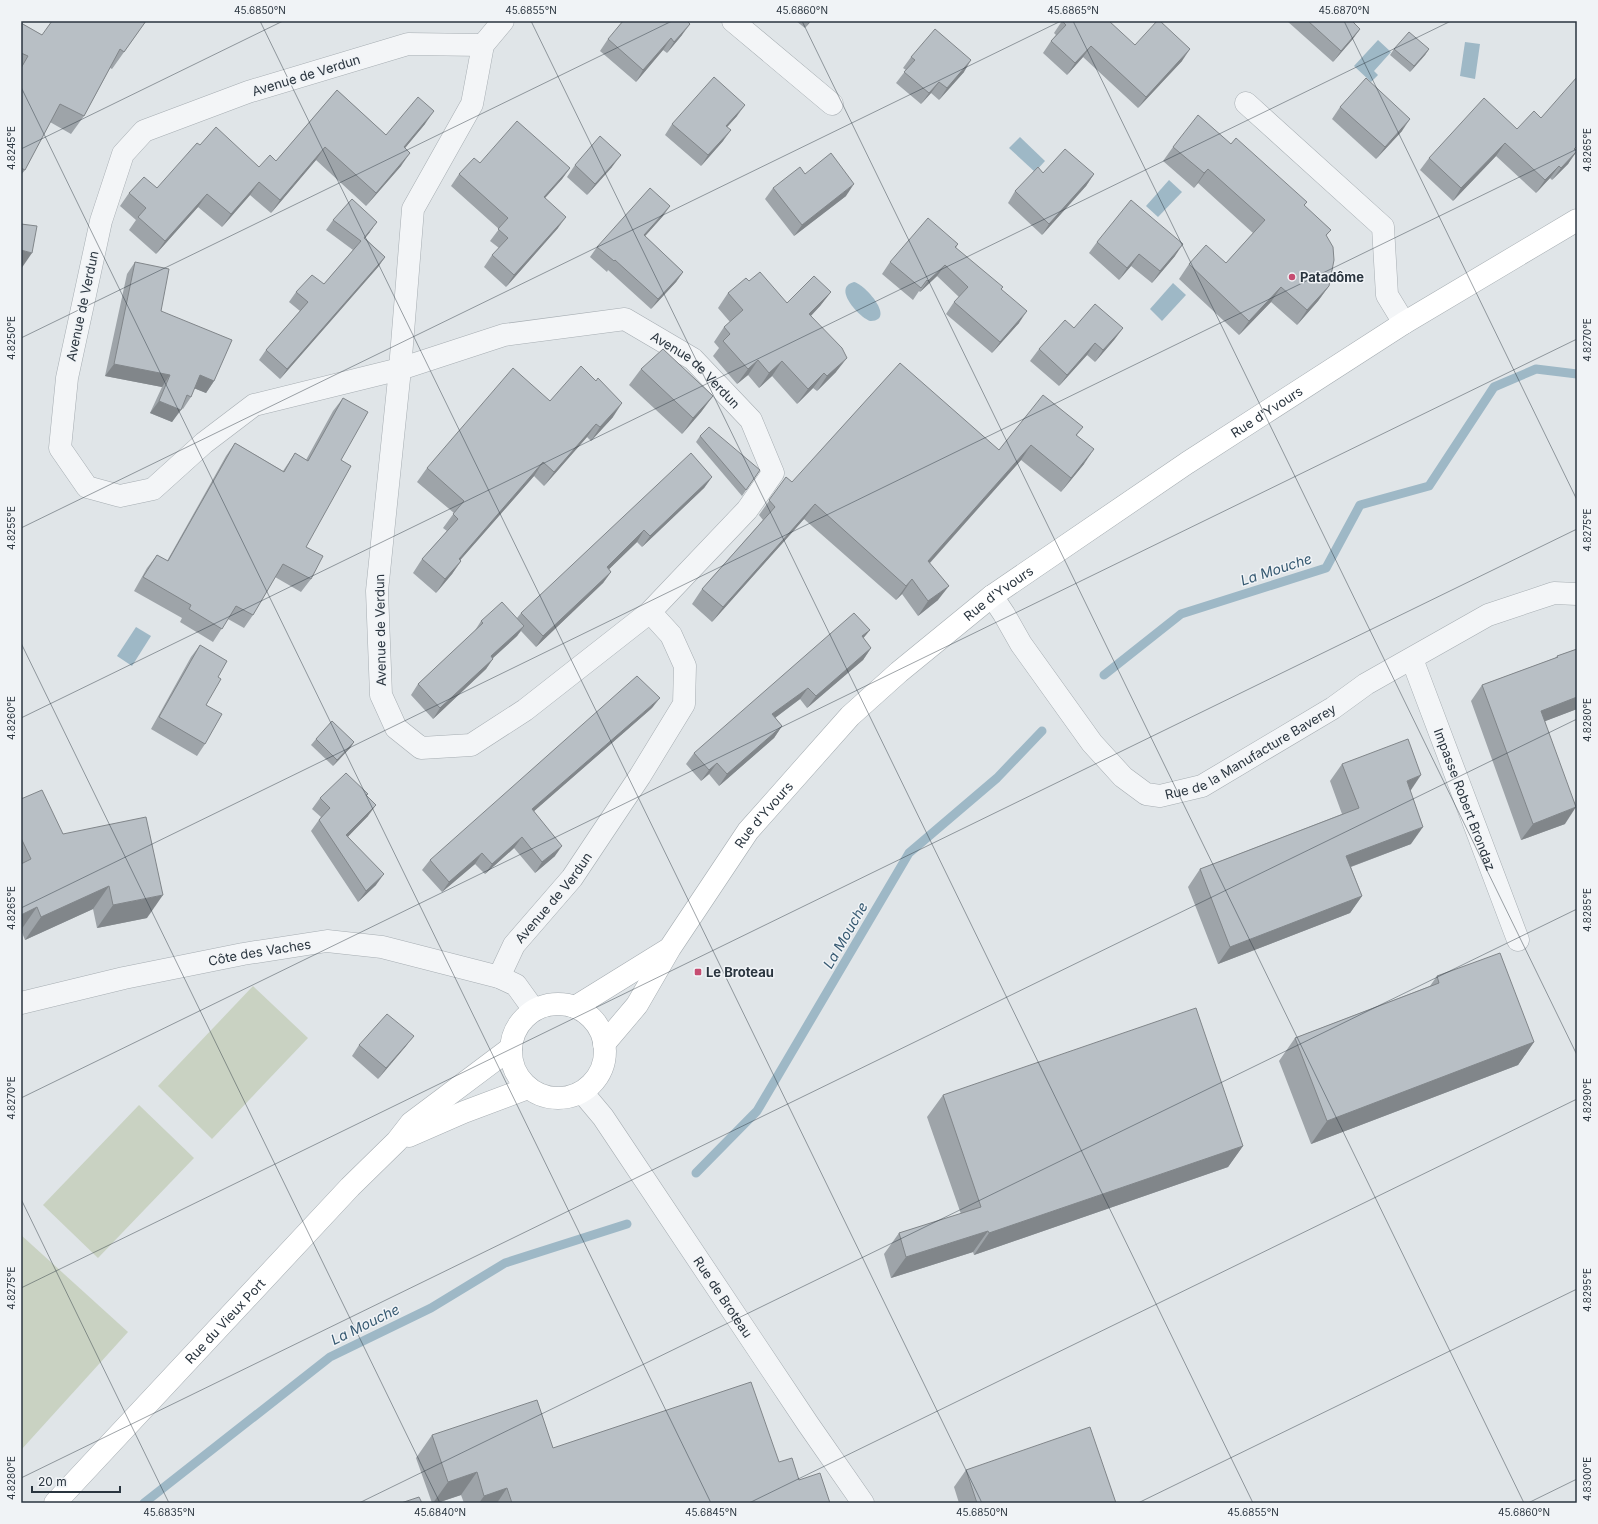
<svg xmlns="http://www.w3.org/2000/svg" width="1598" height="1524" font-family="Inter,sans-serif">
<rect width="100%" height="100%" fill="#e0e5e8"/>
<g fill="#c9d2c2">
<path d="M253,986L308,1038L212,1139L158,1086Z"/>
<path d="M139,1105L194,1158L98,1258L43,1205Z"/>
<path d="M21,1235L128,1332L21,1450Z"/>
</g>
<g fill="#9eb8c6">
<path d="M1378,40L1391,52L1374,71L1378,75L1371,82L1354,66Z"/>
<path d="M1465,42L1480,44L1475,79L1460,76Z"/>
<path d="M1020,137L1045,161L1035,172L1009,148Z"/>
<path d="M1169,180L1182,192L1158,217L1146,206Z"/>
<path d="M854,282C865,284 896,320 871,321C863,321 830,288 854,282Z"/>
<path d="M1173,283L1186,295L1162,321L1150,309Z"/>
<path d="M136,627L151,636L132,666L117,656Z"/>
</g>
<g fill="none" stroke-linecap="round" stroke-linejoin="round">
<g stroke="#9eb8c6" stroke-width="9">
<path d="M1104,675L1181,614L1326,568L1360,505L1429,486L1494,387L1536,369L1577,374"/>
<path d="M696,1173L757,1111L909,853L997,778L1042,731"/>
<path d="M144,1503L330,1357L431,1308L505,1263L627,1224"/>
</g>
<g stroke="#a6adb2" stroke-width="23">
<g id="street">
<path d="M733,21L832,104"/>
<path id="s1" d="M483,45L408,44L248,92L144,131L123,154L101,221L67,378L60,448L87,487L120,496L153,489L204,443L254,405L400,369L504,335L625,319L693,359L751,420L773,473L747,510L650,612"/>
<path d="M1246,103L1383,227L1387,295L1404,323"/>
<path id="s2" d="M992,596L1004,614L1021,644L1092,743L1123,777L1146,794L1160,796L1202,786L1333,708L1366,684L1488,615L1554,593L1577,594"/>
<path id="s3" d="M1412,659L1518,940"/>
<path id="s4" d="M499,977L514,945L572,878L640,776L684,704L685,666L671,635L650,612L525,710L471,745L421,748L396,728L381,695L377,591L400,369L413,209L472,104L483,45L503,21"/>
<path id="s5" d="M21,1003L124,978L243,954L327,941L382,947L499,977L516,985L534,1010"/>
<path id="s6" d="M582,1092L603,1117L808,1424L863,1503"/>
</g>
</g>
<g stroke="#a6adb2" stroke-width="23">
<g id="secondary">
<circle cx="558" cy="1051" r="47"/>
<path d="M575,1007L667,950"/>
<path id="s7" d="M604,1044L637,1005L670,948L748,831L850,716L899,672L992,596L1187,463L1404,323L1577,220"/>
<path d="M409,1136L464,1112L528,1088"/>
<path id="s8" d="M55,1503L350,1187L397,1141L411,1123L511,1048"/>
</g>
</g>
<use href="#street" stroke="#f3f5f7" stroke-width="22"/>
<use href="#secondary" stroke="#fff" stroke-width="22"/>
</g>
<g fill="#9ea4a9">
<path d="M146,21L112,69L110,68L84,116L71,134L50,122L25,170L21,175V23L42,35Z"/>
<path d="M796,21H811L805,28Z"/>
<path d="M1062,21L1135,45L1182,61L1138,108L1083,57L1067,75L1043,53L1051,41L1056,35L1054,33Z"/>
<path d="M1287,21H1352L1360,29L1352,40L1333,62Z"/>
<path d="M682,35L667,53L663,50L636,82L600,51L608,39Z"/>
<path d="M1394,49H1429L1425,55L1410,72L1390,55Z"/>
<path d="M911,57L964,72L939,100L931,93L921,104L896,83L906,70L903,68Z"/>
<path d="M337,90L386,135L425,124L405,148L401,166L366,206L316,160L271,213L250,195L222,227L198,207L156,254L129,230L136,220L120,206L129,193L157,188L200,145L259,167L276,161Z"/>
<path d="M1340,107L1402,131L1376,159L1332,119Z"/>
<path d="M737,116L727,127L723,141L701,166L665,135L672,124Z"/>
<path d="M1517,129L1576,150L1568,164L1552,180L1550,178L1536,193L1496,156L1453,201L1420,170L1429,158Z"/>
<path d="M1231,144L1307,202L1304,206L1331,230L1326,236L1329,286L1318,301L1297,325L1271,302L1239,335L1179,279L1189,264L1226,263L1253,233L1198,183L1194,188L1163,161L1173,147Z"/>
<path d="M480,163L570,168L562,179L545,198L558,228L506,287L484,267L492,255L499,248L490,241L499,229L451,186L459,174Z"/>
<path d="M575,165L612,167L587,195L567,177Z"/>
<path d="M1043,173L1094,174L1086,186L1042,235L1008,203L1015,191Z"/>
<path d="M805,174L846,196L794,236L765,199L773,188Z"/>
<path d="M663,216L645,236L683,272L676,282L651,309L608,270L607,272L590,257L597,247Z"/>
<path d="M333,220L370,232L365,238L385,257L378,267L280,379L259,360L266,350L300,311L289,302L296,292L324,284L353,250L326,230Z"/>
<path d="M1097,242L1175,256L1152,283L1131,266L1119,280L1089,253Z"/>
<path d="M958,244L956,248L1001,289L1019,323L992,353L946,314L954,302L959,297L937,276L920,292L919,291L913,300L882,274L890,262Z"/>
<path d="M135,262L161,311L214,381L206,393L194,388L191,397L183,409L181,408L172,422L150,413L162,387L105,376L127,274Z"/>
<path d="M749,281L787,303L831,292L820,306L811,316L836,372L817,391L813,388L797,404L772,376L759,388L748,375L737,384L713,356L719,348L714,342L724,327L730,322L718,308L728,293Z"/>
<path d="M1074,328H1123L1114,340L1095,362L1087,355L1059,386L1030,361L1039,349Z"/>
<path d="M641,369L713,396L701,412L682,434L629,385Z"/>
<path d="M343,398L341,460L306,547L311,579L301,592L275,577L253,615L244,628L228,619L213,642L180,622L182,618L134,591L147,568L157,555L167,561L226,456L235,443L283,471L295,453L306,460L333,411Z"/>
<path d="M550,401L613,417L591,441L587,437L544,486L534,476L460,560L461,561L452,574L436,593L413,573L422,559L447,531L443,528L454,513L417,482L427,468Z"/>
<path d="M1083,427L1077,435L1084,464L1061,492L1021,460L930,563L938,600L918,616L902,594L896,600L804,519L712,622L692,604L702,589L763,520L759,515L786,477L792,482L999,450Z"/>
<path d="M700,436L760,470L742,496L696,442Z"/>
<path d="M712,477L704,488L642,547L637,542L609,569L611,572L603,583L536,647L521,631L517,636L493,658L486,669L433,719L411,695L418,684L474,632L481,621L517,618L521,613Z"/>
<path d="M870,630L863,638L871,648L863,660L807,708L800,699L775,718L782,726L774,738L719,786L709,774L701,781L686,764L694,753Z"/>
<path d="M200,645L218,677L206,705L205,744L197,756L151,729L191,657Z"/>
<path d="M1577,649V709L1545,721L1565,824L1521,840L1471,701L1482,685L1555,658L1557,656Z"/>
<path d="M652,708L534,811L555,856L535,873L514,848L485,874L475,864L442,892L422,870L430,860Z"/>
<path d="M316,739L354,742L350,748L333,766L311,745Z"/>
<path d="M1342,764L1410,791L1411,844L1351,867L1362,896L1350,913L1218,964L1188,887L1200,869L1342,814L1330,781Z"/>
<path d="M368,794L366,796L368,816L348,836L376,885L358,902L311,831L321,817L312,809L320,798Z"/>
<path d="M21,799L63,834L147,918L97,928L93,909L25,940L21,930Z"/>
<path d="M1437,976L1534,1042L1518,1065L1311,1144L1279,1061L1295,1038L1430,986Z"/>
<path d="M359,1045L406,1046L378,1079L352,1056Z"/>
<path d="M943,1095L1243,1146L1228,1167L974,1255L973,1252L891,1278L884,1254L899,1233L961,1214L927,1117Z"/>
<path d="M432,1435L553,1448L779,1462L799,1480L830,1503H464L461,1495L437,1503H432L416,1458Z"/>
<path d="M966,1470L1116,1503H959L954,1487Z"/>
</g>
<g fill="#81868a">
<path d="M810,21H811L805,28Z"/>
<path d="M690,24L682,35L667,53L674,42Z"/>
<path d="M1360,29L1352,40L1333,62L1341,51Z"/>
<path d="M671,38L663,50L636,82L643,70Z"/>
<path d="M1091,46L1083,57L1067,75L1075,63Z"/>
<path d="M1190,49L1182,61L1138,108L1146,97Z"/>
<path d="M1429,49L1425,55L1410,72L1414,66Z"/>
<path d="M971,60L964,72L939,100L947,88Z"/>
<path d="M939,82L931,93L921,104L929,93Z"/>
<path d="M745,105L737,116L718,137L726,126Z"/>
<path d="M434,111L425,124L395,160L404,147Z"/>
<path d="M1410,119L1402,131L1376,159L1385,147Z"/>
<path d="M731,130L723,141L701,166L708,155Z"/>
<path d="M1505,143L1496,156L1453,201L1461,188Z"/>
<path d="M325,147L316,160L271,213L280,200Z"/>
<path d="M1577,151L1568,164L1552,180L1561,168Z"/>
<path d="M410,153L401,166L366,206L376,193Z"/>
<path d="M621,155L612,167L587,195L595,184Z"/>
<path d="M1559,166L1550,178L1536,193L1545,180Z"/>
<path d="M570,168L562,179L535,209L544,197Z"/>
<path d="M1208,169L1198,183L1194,188L1204,173Z"/>
<path d="M1094,174L1086,186L1042,235L1049,224Z"/>
<path d="M259,182L250,195L222,227L231,214Z"/>
<path d="M854,184L846,196L794,236L802,225Z"/>
<path d="M207,194L198,207L156,254L165,241Z"/>
<path d="M670,206L663,216L637,245L644,235Z"/>
<path d="M566,217L558,228L506,287L514,275Z"/>
<path d="M377,222L370,232L357,248L364,238Z"/>
<path d="M1183,244L1175,256L1152,283L1160,271Z"/>
<path d="M21,250L32,253L21,269Z"/>
<path d="M1139,254L1131,266L1119,280L1127,268Z"/>
<path d="M385,257L378,267L280,379L287,369Z"/>
<path d="M945,265L937,276L920,292L928,281Z"/>
<path d="M683,272L676,282L651,309L658,299Z"/>
<path d="M1329,286L1318,301L1297,325L1307,310Z"/>
<path d="M1281,287L1271,302L1239,335L1249,321Z"/>
<path d="M831,292L820,306L799,328L809,314Z"/>
<path d="M1027,311L1019,323L992,353L1000,342Z"/>
<path d="M1123,328L1114,340L1095,362L1103,350Z"/>
<path d="M1095,343L1087,355L1059,386L1067,375Z"/>
<path d="M847,358L836,372L817,391L827,376Z"/>
<path d="M758,360L748,375L737,384L748,369Z"/>
<path d="M782,361L772,376L759,388L769,373Z"/>
<path d="M114,364L170,375L162,387L105,376Z"/>
<path d="M824,373L813,388L797,404L808,389Z"/>
<path d="M200,375L214,381L206,393L191,387Z"/>
<path d="M713,396L701,412L682,434L693,418Z"/>
<path d="M159,401L181,410L172,422L150,413Z"/>
<path d="M622,403L613,417L591,441L600,427Z"/>
<path d="M596,424L587,437L544,486L554,472Z"/>
<path d="M1031,445L1021,460L918,576L928,561Z"/>
<path d="M1094,449L1084,464L1061,492L1071,478Z"/>
<path d="M543,462L534,476L449,573L459,559Z"/>
<path d="M712,477L704,488L642,547L650,536Z"/>
<path d="M815,504L804,519L712,622L723,607Z"/>
<path d="M644,530L637,542L599,579L607,567Z"/>
<path d="M461,561L452,574L436,593L445,579Z"/>
<path d="M611,572L603,583L536,647L543,636Z"/>
<path d="M912,579L902,594L896,600L906,586Z"/>
<path d="M949,586L938,600L918,616L928,601Z"/>
<path d="M524,626L517,636L483,667L491,656Z"/>
<path d="M870,630L861,641L862,636Z"/>
<path d="M871,648L863,660L807,708L816,696Z"/>
<path d="M493,659L486,669L433,719L440,708Z"/>
<path d="M808,688L800,699L764,726L772,714Z"/>
<path d="M1577,697V709L1530,727L1541,711Z"/>
<path d="M660,698L652,708L525,819L532,809Z"/>
<path d="M782,726L774,738L719,786L727,774Z"/>
<path d="M354,742L350,748L333,766L337,760Z"/>
<path d="M717,763L709,774L701,781L709,770Z"/>
<path d="M1421,775L1409,793L1407,781Z"/>
<path d="M376,805L368,816L339,846L346,835Z"/>
<path d="M1576,807L1565,824L1521,840L1533,824Z"/>
<path d="M1423,827L1411,844L1334,873L1346,856Z"/>
<path d="M522,837L514,848L485,874L492,864Z"/>
<path d="M562,846L555,856L535,873L542,862Z"/>
<path d="M482,853L475,864L442,892L449,882Z"/>
<path d="M384,874L376,885L358,902L366,891Z"/>
<path d="M109,886L93,909L25,940L41,917Z"/>
<path d="M163,895L147,918L97,928L113,905Z"/>
<path d="M1362,896L1350,913L1218,964L1230,947Z"/>
<path d="M37,907L21,930V915Z"/>
<path d="M414,1036L406,1046L378,1079L386,1068Z"/>
<path d="M1534,1042L1518,1065L1311,1144L1327,1121Z"/>
<path d="M1243,1146L1228,1167L974,1255L989,1233Z"/>
<path d="M988,1231L973,1252L891,1278L906,1257Z"/>
<path d="M477,1472L461,1495L437,1503H433L448,1482Z"/>
<path d="M507,1488L497,1503H479L484,1496Z"/>
</g>
<g fill="#b8bfc5" stroke="#81868a">
<path d="M52,21H146L124,52L120,49L84,116L60,104L25,170L21,168V68L28,56L21,53V23L42,35Z"/>
<path d="M623,21H687L690,24L674,42L671,38L643,70L608,39Z"/>
<path d="M1062,21H1109L1135,45L1157,21H1160L1190,49L1146,97L1091,46L1075,63L1051,41L1066,25Z"/>
<path d="M1308,21H1352L1360,29L1341,51Z"/>
<path d="M935,29L971,60L947,88L939,82L929,93L904,72L915,60L911,57Z"/>
<path d="M1409,32L1429,49L1414,66L1394,49Z"/>
<path d="M714,77L745,105L726,126L731,130L708,155L672,124Z"/>
<path d="M1577,77V146L1574,149L1577,151L1561,168L1559,166L1545,180L1505,143L1461,188L1429,158L1484,98L1517,129L1534,111L1541,118Z"/>
<path d="M1366,78L1410,119L1385,147L1340,107Z"/>
<path d="M337,90L386,135L418,97L434,111L404,147L410,153L376,193L325,147L280,200L259,182L231,214L207,194L165,241L138,217L146,208L129,193L144,177L157,188L197,143L200,145L216,127L259,167L270,155L276,161Z"/>
<path d="M1198,115L1231,144L1236,138L1307,202L1304,205L1331,230L1326,235L1333,247L1334,260L1329,286L1307,310L1281,287L1249,321L1189,264L1206,245L1226,263L1265,220L1208,169L1204,173L1173,147Z"/>
<path d="M517,121L570,168L544,197L566,217L514,275L492,255L508,238L498,229L508,218L459,174L474,158L480,163Z"/>
<path d="M600,136L621,155L595,184L575,165Z"/>
<path d="M1065,149L1094,174L1049,224L1015,191L1038,167L1043,173Z"/>
<path d="M831,153L854,184L802,225L773,188L800,167L805,174Z"/>
<path d="M650,188L670,206L644,235L683,272L658,299L615,260L614,261L597,247Z"/>
<path d="M352,199L377,222L364,238L385,257L287,369L266,350L308,302L296,292L312,275L324,284L361,241L333,220Z"/>
<path d="M1131,200L1183,244L1160,271L1139,254L1127,268L1097,242Z"/>
<path d="M928,218L958,244L955,247L1003,287L1001,289L1027,311L1000,342L954,302L968,287L945,265L928,281L927,280L921,288L890,262Z"/>
<path d="M21,224L37,226L32,253L21,250Z"/>
<path d="M135,262L169,269L161,311L232,340L214,381L200,375L191,397L187,395L181,410L159,401L170,375L114,364Z"/>
<path d="M760,272L787,303L814,276L831,292L809,314L842,348L847,358L827,376L824,373L808,389L782,361L769,373L758,360L748,369L723,341L730,334L724,327L743,310L728,293L746,278L749,281Z"/>
<path d="M1095,304L1123,328L1103,350L1095,343L1067,375L1039,349L1065,320L1074,328Z"/>
<path d="M663,349L713,396L693,418L641,369Z"/>
<path d="M900,363L999,450L1043,395L1083,427L1076,435L1094,449L1071,478L1031,445L928,561L949,586L928,601L912,579L906,586L815,504L723,607L702,589L775,507L769,500L786,477L792,482Z"/>
<path d="M581,366L596,381L598,378L622,403L600,427L596,424L554,472L543,462L459,559L461,561L445,579L422,559L458,519L453,514L464,501L427,468L513,368L550,401Z"/>
<path d="M343,398L368,412L341,460L351,466L306,547L323,556L311,579L283,564L253,615L236,606L222,629L189,609L191,605L143,577L157,555L168,561L235,443L284,472L295,453L308,461Z"/>
<path d="M709,427L760,470L746,490L700,436Z"/>
<path d="M691,453L712,477L650,536L644,530L607,567L611,572L543,636L521,613Z"/>
<path d="M502,602L524,626L491,656L493,659L440,708L418,684L483,623L481,621Z"/>
<path d="M854,613L870,630L862,636L871,648L816,696L808,688L772,714L782,726L727,774L717,763L709,770L694,753Z"/>
<path d="M200,645L227,661L218,677L221,679L206,705L222,714L205,744L159,717Z"/>
<path d="M1577,649V697L1541,711L1576,807L1533,824L1482,685L1558,657L1557,656Z"/>
<path d="M637,676L660,698L532,809L562,846L542,862L522,837L492,864L482,853L449,882L430,860Z"/>
<path d="M332,721L354,742L337,760L316,739Z"/>
<path d="M1408,739L1421,775L1407,781L1423,827L1346,856L1362,896L1230,947L1200,869L1359,808L1342,764Z"/>
<path d="M346,773L368,794L366,795L376,805L346,835L384,874L366,891L319,820L330,808L320,798Z"/>
<path d="M42,790L63,834L146,817L163,895L113,905L109,886L41,917L37,907L21,915V864L31,859L21,838V799Z"/>
<path d="M1500,953L1534,1042L1327,1121L1295,1038L1439,983L1437,976Z"/>
<path d="M1196,1008L1243,1146L989,1233L988,1231L906,1257L899,1233L981,1207L943,1095Z"/>
<path d="M387,1014L414,1036L386,1068L359,1045Z"/>
<path d="M751,1382L779,1462L792,1458L799,1480L820,1473L830,1503H512L507,1488L484,1496L477,1472L448,1482L432,1435L537,1400L553,1448Z"/>
<path d="M1090,1427L1116,1503H977L966,1470Z"/>
<path d="M419,1497L422,1503H401Z"/>
</g>
<path fill="none" stroke="#2a353f" stroke-width="1" stroke-opacity="0.45" d="M260,21L982,1503M531,21L1253,1503M802,21L1524,1503M1073,21L1577,1055M1344,21L1577,500M21,87L711,1503M21,149L283,21M21,338L672,21M21,528L1061,21M21,643L440,1503M21,718L1451,21M21,908L1577,149M21,1098L1577,339M21,1199L169,1503M21,1288L1577,529M21,1478L1577,719M359,1503L1577,909M749,1503L1577,1099M1138,1503L1577,1289M1528,1503L1577,1479"/>
<g fill="#c64d72" stroke="#f0f3f6" stroke-width="1.5">
<circle cx="1292" cy="277" r="4"/>
<rect x="694" y="968" width="8" height="8" rx="2"/>
</g>
<g text-anchor="middle" dominant-baseline="central" stroke-width="3" stroke-linejoin="round" paint-order="stroke">
<g font-size="13" fill="#2a353f" stroke="#f0f3f6">
<text transform="translate(306 75) rotate(-17)">Avenue de Verdun</text>
<text transform="translate(82 306) rotate(-78)">Avenue de Verdun</text>
<text stroke="none"><textPath href="#s1" startOffset="1402">Avenue de Verdun</textPath></text>
<text stroke="none"><textPath href="#s7" startOffset="928">Rue d'Yvours</textPath></text>
<text stroke="none"><textPath href="#s7" startOffset="604">Rue d'Yvours</textPath></text>
<text transform="translate(380 630) rotate(-91)">Avenue de Verdun</text>
<text stroke="none"><textPath href="#s2" startOffset="368">Rue de la Manufacture Baverey</textPath></text>
<text stroke="none"><textPath href="#s3" startOffset="150">Impasse Robert Brondaz</textPath></text>
<text stroke="none"><textPath href="#s7" startOffset="280">Rue d'Yvours</textPath></text>
<text stroke="none"><textPath href="#s4" startOffset="97">Avenue de Verdun</textPath></text>
<text stroke="none"><textPath href="#s5" startOffset="244">Côte des Vaches</textPath></text>
<text stroke="none"><textPath href="#s6" startOffset="249">Rue de Broteau</textPath></text>
<text stroke="none"><textPath href="#s8" startOffset="249">Rue du Vieux Port</textPath></text>
</g>
<g font-size="13" font-weight="bold" fill="#2a353f" stroke="#f0f3f6" text-anchor="start">
<text x="1300" y="277">Patadôme</text>
<text x="706" y="972">Le Broteau</text>
</g>
<g font-size="14" font-style="italic" fill="#365971" stroke="#f0f3f6">
<text transform="translate(1276 569) rotate(-18)">La Mouche</text>
<text transform="translate(845 935) rotate(-60)">La Mouche</text>
<text transform="translate(365 1324) rotate(-26)">La Mouche</text>
</g>
</g>
<rect width="1598" height="1524" fill="none" stroke="#f0f3f6" stroke-width="44"/>
<path d="M32 1486v6h88v-6" fill="none" stroke="#2a353f" stroke-width="2"/>
<text x="38" y="1486" font-size="12" fill="#2a353f" stroke="#f0f3f6" stroke-width="3" paint-order="stroke">20 m</text>
<rect x="22" y="22" width="1554" height="1480" fill="none" stroke="#2a353f" stroke-width="1.5"/>
<g font-size="10" text-anchor="middle" fill="#2a353f">
<text x="260" y="14">45.6850°N</text>
<text x="531" y="14">45.6855°N</text>
<text x="802" y="14">45.6860°N</text>
<text x="1073" y="14">45.6865°N</text>
<text x="1344" y="14">45.6870°N</text>
<text transform="translate(11 148) rotate(-90)" y="4">4.8245°E</text>
<text transform="translate(1587 150) rotate(-90)" y="4">4.8265°E</text>
<text transform="translate(11 338) rotate(-90)" y="4">4.8250°E</text>
<text transform="translate(1587 340) rotate(-90)" y="4">4.8270°E</text>
<text transform="translate(11 528) rotate(-90)" y="4">4.8255°E</text>
<text transform="translate(1587 530) rotate(-90)" y="4">4.8275°E</text>
<text transform="translate(11 718) rotate(-90)" y="4">4.8260°E</text>
<text transform="translate(1587 720) rotate(-90)" y="4">4.8280°E</text>
<text transform="translate(11 908) rotate(-90)" y="4">4.8265°E</text>
<text transform="translate(1587 910) rotate(-90)" y="4">4.8285°E</text>
<text transform="translate(11 1098) rotate(-90)" y="4">4.8270°E</text>
<text transform="translate(1587 1100) rotate(-90)" y="4">4.8290°E</text>
<text transform="translate(11 1288) rotate(-90)" y="4">4.8275°E</text>
<text transform="translate(1587 1290) rotate(-90)" y="4">4.8295°E</text>
<text transform="translate(11 1478) rotate(-90)" y="4">4.8280°E</text>
<text transform="translate(1587 1479) rotate(-90)" y="4">4.8300°E</text>
<text x="169" y="1516">45.6835°N</text>
<text x="440" y="1516">45.6840°N</text>
<text x="711" y="1516">45.6845°N</text>
<text x="982" y="1516">45.6850°N</text>
<text x="1253" y="1516">45.6855°N</text>
<text x="1524" y="1516">45.6860°N</text>
</g>
</svg>
